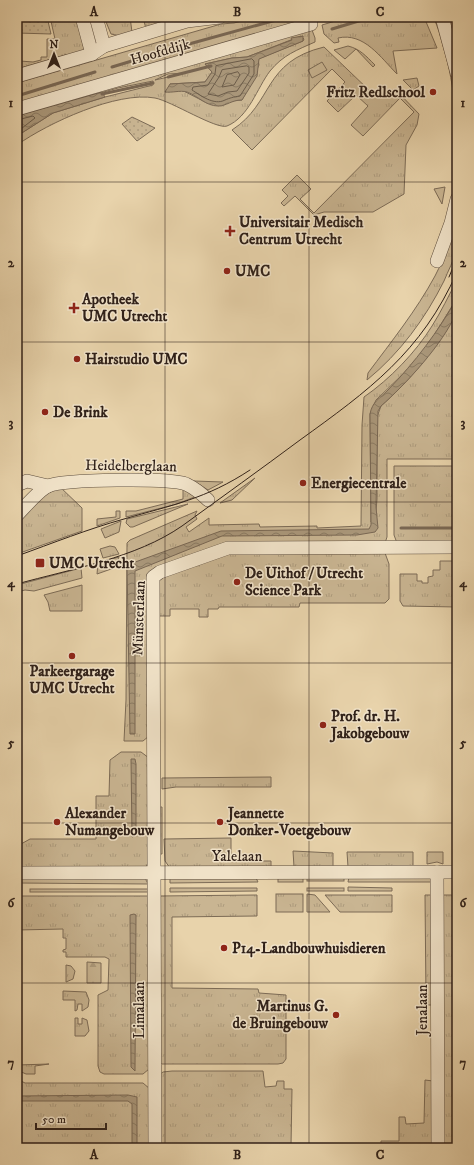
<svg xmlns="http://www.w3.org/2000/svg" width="474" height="1165" font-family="'IM FELL DW Pica',serif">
<defs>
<pattern id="grass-tufts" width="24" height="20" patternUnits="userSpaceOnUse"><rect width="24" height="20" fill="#c9b592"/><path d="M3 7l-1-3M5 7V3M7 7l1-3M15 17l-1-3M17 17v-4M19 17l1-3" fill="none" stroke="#ad9b7d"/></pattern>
<pattern id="forest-firs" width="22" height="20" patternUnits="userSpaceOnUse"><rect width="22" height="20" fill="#c9b592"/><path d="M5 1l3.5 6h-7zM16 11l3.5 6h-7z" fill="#ad9b7d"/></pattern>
<pattern id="park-dots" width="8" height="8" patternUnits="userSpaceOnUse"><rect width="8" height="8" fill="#c9b592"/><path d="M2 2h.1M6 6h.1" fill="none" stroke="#ad9b7d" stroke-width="1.8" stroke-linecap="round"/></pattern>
<pattern id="water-waves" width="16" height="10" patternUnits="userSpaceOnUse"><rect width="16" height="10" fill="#a99679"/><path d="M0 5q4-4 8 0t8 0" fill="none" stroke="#8a7a62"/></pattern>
</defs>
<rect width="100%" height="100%" fill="#e8d3ab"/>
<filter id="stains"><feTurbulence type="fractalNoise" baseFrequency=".005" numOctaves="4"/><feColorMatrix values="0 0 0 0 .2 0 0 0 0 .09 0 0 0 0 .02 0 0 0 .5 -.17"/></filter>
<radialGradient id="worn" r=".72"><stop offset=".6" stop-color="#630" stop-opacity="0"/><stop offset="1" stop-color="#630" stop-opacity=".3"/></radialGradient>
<g fill="url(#grass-tufts)" stroke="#7c6b56" fill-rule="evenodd">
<path d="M50,17H77L84,49L81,53L65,55L17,69L20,61L33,62L41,60V57H47V39H55Z"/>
<path d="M104,17H130L132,32L120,36L111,34Z"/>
<path d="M143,17H161L163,24L146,29Z"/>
<path d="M256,17H324L17,106V83L221,24L234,23Z"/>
<path d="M349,17H424L437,48L393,51L397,74C381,58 364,32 338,38L339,42L334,43L324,34L322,25Z"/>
<path d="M433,17H434C453,56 457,101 457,144C457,153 459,167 454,174C458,130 456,88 443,46C440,36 438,26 433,17Z"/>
<path d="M309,29L312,30L315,38V42C297,50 283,55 270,71C257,88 249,117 227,126C217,130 171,101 155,98C117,91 48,123 17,145V136L53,113L105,97L153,85V81L118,88L17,116V112ZM301,36L304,39L303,41L258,59L259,65L242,100L207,103L170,84L205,82L212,72L205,64L232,58L247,57ZM186,73L155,80L168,74Z"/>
<path d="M348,46C360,49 366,56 375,65L373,67L356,49L345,59L334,50Z"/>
<path d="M324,47L372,93L378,95L395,89L419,114L417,125L406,145L404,194L373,212H324L314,215L295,196L284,206L281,203L288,196L282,190L297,175L311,189L300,199L314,213L414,112L400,98L363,136L351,125L368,106L356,95L338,112L327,101L345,82L332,69L252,150L232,130C274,103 262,62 324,47Z"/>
<path d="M417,78L419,86L413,90L403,80Z"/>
<path d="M445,187L442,204L434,189Z"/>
<path d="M457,215C457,226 459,239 457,249C454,260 448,271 444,281C425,319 400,353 367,380L368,373C391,342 416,311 435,276C445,257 451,236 457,215Z"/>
<path d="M457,280V298L446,316L426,348L404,373L376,400L370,414L371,522L376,511L377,499V417L381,406C412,379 437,347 457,312V459H387V537L385,543H226L152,570L149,736L143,741H124L126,700L127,543L130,540L197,511L195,515L197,519L186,527L189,532L209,518V525L259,524L260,527L317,526V528L361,526L362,425L364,397C390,379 416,352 432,326C441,312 449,295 457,280Z"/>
<path d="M394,466H457V543H397L394,535Z"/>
<path d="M255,478L232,500L220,503Z"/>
<path d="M194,481L223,482L208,490Z"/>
<path d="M59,486L82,508V531L17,554V527L21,523L17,519L42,494Z"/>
<path d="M183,489L197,496L177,504L126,517V511H136L183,499Z"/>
<path d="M188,504L133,527H130L126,523L127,519Z"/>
<path d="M116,511H120V518L97,526V519L116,517Z"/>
<path d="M121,521L119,532L105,538L101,529Z"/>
<path d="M110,546L115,547L119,554L103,558L100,549Z"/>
<path d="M223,553H385L389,564V599L385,603H300L299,607H219L218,609H208V617H199V609H170V616H157L158,581L161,578Z"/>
<path d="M119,557L114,568L97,574L98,563Z"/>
<path d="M440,561H457V607L403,606L400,601V574H417V581H422V583H428V577L433,576V570H440Z"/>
<path d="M81,568L82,578L34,591L25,590L17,592V585Z"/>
<path d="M82,585V611H50L48,602L44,595Z"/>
<path d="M121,752H141L149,758V861L146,867L17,868V844H21L30,839H96V796H109L110,760Z"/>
<path d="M271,777V787H176L162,789V778Z"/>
<path d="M160,807H162V854H158Z"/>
<path d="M231,838V861H271V868H170L165,861L164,839Z"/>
<rect x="454" y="843" width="3" height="24"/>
<path d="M293,851L333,853V867H294Z"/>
<path d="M347,852H413V867H348Z"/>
<path d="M427,852H443V864L437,862L427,864Z"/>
<rect x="278" y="877" width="25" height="5"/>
<rect x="307" y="877" width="37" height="4"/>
<path d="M349,877L430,878L432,882H348Z"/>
<path d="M17,878H145L148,884L17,883Z"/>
<path d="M170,878H256L258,882L170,883Z"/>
<path d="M348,887L392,888V891H348Z"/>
<path d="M170,888H257V891L170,892Z"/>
<rect x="307" y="888" width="37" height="3"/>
<rect x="30" y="889" width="120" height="3"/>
<rect x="276" y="894" width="27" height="18"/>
<path d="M307,894L315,895L330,912H307Z"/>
<path d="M257,895V916L172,917V988L258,989L259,993L286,995V1059L283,1063L278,1064H162L159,1061L158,896Z"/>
<path d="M325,895H392V912H340Z"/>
<path d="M425,895H432V1005H424V999H426Z"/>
<path d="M441,895H457V1148H442Z"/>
<path d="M17,896H149V1069L143,1074H104L100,1072L98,1066V995L108,990L109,959L105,957H66V952H63V950L66,949V938H63V929L17,930Z"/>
<path d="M66,965L71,966L75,971L73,979L66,982Z"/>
<path d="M63,991L86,992L89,1000L88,1007L82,1011V1004H78L77,1010L75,1011V1000H63Z"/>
<path d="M75,1018H78V1024H82V1018L87,1020L89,1031L85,1036H75Z"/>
<path d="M49,1064L35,1066V1074H26L17,1070V1065Z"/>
<path d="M172,1071H263L265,1087L276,1086L277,1081H284V1089H292L291,1146L160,1147L159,1075L163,1072Z"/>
<path d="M17,1079L25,1083H143L150,1089V1148H17Z"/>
<path d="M425,1080L433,1081V1148H381V1141H399V1117H405L406,1124L424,1123Z"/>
</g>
<g fill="url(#forest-firs)" stroke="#7c6b56">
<path d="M87,962L101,963V983H87Z"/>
<path d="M165,1146H291V1148H160Z"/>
</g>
<g fill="url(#park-dots)" stroke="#7c6b56">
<path d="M17,17H47L51,34L17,33Z"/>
<path d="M132,117L155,128L137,141L122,124Z"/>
</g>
<path fill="#c9b592" stroke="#7c6b56" d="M322,62L327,70L312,78L308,70Z"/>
<g fill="url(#water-waves)" stroke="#796753">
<path d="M303,36V41L259,59L257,76L242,100C231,100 227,106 218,106C206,106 198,96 187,92C180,90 172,93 165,92L170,84L205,82L212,72L205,64L232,58L247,57L292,40L291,38Z"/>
<path d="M102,92L105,97L53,113L17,136V116Z"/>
<path d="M457,298C457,303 458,309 456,313C444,343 405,385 381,406L378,411L376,507L378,528L375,532L357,535L222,536L135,571V734H130L127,565L221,531L369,529L371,525L370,414C372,402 380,398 388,390C415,362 438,332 457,298Z"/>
<path d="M131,759H135L136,764V833L135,836L132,837Z"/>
<path d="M134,914L136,915L135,1071L131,1067L130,915Z"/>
<path d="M128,1095L137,1097V1148H132V1104L128,1101H17V1096Z"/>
</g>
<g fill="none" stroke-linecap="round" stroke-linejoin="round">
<g stroke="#6c5c49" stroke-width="1">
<path d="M252,59L254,61V74L240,96C233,97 230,98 225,100C214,106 200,95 192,90L193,87L208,85L215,74L216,66Z"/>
<path d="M247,66L249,67V73L237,91L228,92L218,96L208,94L219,77L222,70Z"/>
<path d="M238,72L240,75L234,85L222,87L227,75Z"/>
<path d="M17,120L33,116L35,118L17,132"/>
</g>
<g stroke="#796753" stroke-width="3">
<path d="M332,29L372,17"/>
<path d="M189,44L287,17"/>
<path d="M112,67L165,51"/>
<path d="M168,77L211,66"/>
<path d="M102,94L153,83"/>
<path d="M17,96L95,72"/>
<path d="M401,528H457"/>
</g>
<g stroke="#5e4e3e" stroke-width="14">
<g id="minor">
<path d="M82,17L92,54"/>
<path d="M96,17L104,46"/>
<path d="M442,17L457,73"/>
<path d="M17,76L92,54L104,46L187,21L220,17"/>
<path d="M17,109L311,24"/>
<path d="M437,261L451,223L457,199"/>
<path d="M17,485L27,481L48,486"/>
<path d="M17,515C25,507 39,490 48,486C65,479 169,478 186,484C194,488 201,493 208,500"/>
<path d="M437,872L438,1148"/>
<path d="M17,873L457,872"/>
<path d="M155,1148L153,577L160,572L228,548L457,547"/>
</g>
</g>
<use href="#minor" stroke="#f0e2c8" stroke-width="13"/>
<g stroke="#302119" stroke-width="1">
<path d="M451,17L457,33"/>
<path d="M449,277L457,258"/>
<path d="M17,556C53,543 88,529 124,519C172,505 206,499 250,470"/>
<path d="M17,584C71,569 136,558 182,526C222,497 261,469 300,440C368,391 422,352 457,272"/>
</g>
</g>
<path fill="none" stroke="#302119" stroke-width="1" stroke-opacity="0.55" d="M165,17V1148M309,17V1148M17,182H457M17,342H457M17,502H457M17,663H457M17,823H457M17,983H457"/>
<g fill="#8f2418" stroke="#f0e2c8" stroke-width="1.5">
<circle cx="433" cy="92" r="4"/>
<path d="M228 225h4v4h4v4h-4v4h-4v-4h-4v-4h4z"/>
<circle cx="227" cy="271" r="4"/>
<path d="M72 302h4v4h4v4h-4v4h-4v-4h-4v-4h4z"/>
<circle cx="77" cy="359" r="4"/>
<circle cx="45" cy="412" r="4"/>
<circle cx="303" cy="483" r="4"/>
<rect x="35" y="558" width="10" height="10" rx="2"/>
<circle cx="237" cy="582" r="4"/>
<circle cx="72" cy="656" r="4"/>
<circle cx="323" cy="725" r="4"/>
<circle cx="57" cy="822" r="4"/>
<circle cx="220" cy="822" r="4"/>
<circle cx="224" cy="948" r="4"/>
<circle cx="336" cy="1015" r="4"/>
</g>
<g text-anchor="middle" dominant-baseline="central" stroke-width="3" stroke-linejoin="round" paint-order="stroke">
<g font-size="15" fill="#302119" stroke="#f0e2c8">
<text transform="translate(160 52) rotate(-16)">Hoofddijk</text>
<text transform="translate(131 466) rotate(1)">Heidelberglaan</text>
<text transform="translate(139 618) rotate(-88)">Münsterlaan</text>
<text x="237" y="856">Yalelaan</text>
<text transform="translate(139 1010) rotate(-90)">Limalaan</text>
<text transform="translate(422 1010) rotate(-90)">Jenalaan</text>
</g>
<g font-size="15" font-weight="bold" fill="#302119" stroke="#f0e2c8" text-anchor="start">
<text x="425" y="92" text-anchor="end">Fritz Redlschool</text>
<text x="239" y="222">Universitair Medisch<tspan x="239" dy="17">Centrum Utrecht</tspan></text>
<text x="235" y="271">UMC</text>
<text x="82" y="299">Apotheek<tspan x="82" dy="17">UMC Utrecht</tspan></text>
<text x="85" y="359">Hairstudio UMC</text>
<text x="53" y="412">De Brink</text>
<text x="311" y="483">Energiecentrale</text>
<text x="49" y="563">UMC Utrecht</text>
<text x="245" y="573">De Uithof / Utrecht<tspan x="245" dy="17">Science Park</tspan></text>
<text x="72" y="671" text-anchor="middle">Parkeergarage<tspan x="72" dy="17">UMC Utrecht</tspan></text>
<text x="331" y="716">Prof. dr. H.<tspan x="331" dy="17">Jakobgebouw</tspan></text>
<text x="65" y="813">Alexander<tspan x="65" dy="17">Numangebouw</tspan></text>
<text x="228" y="813">Jeannette<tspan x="228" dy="17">Donker-Voetgebouw</tspan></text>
<text x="232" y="948">P14-Landbouwhuisdieren</text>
<text x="328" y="1006" text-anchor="end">Martinus G.<tspan x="328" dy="17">de Bruingebouw</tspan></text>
</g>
</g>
<rect width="474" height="1165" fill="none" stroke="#e8d3ab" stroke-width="44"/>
<g transform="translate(54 54)" stroke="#f0e2c8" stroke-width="3" paint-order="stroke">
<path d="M0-3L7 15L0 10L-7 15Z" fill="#302119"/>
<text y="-6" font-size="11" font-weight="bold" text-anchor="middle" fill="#302119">N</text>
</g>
<path d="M36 1123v6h70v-6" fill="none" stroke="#302119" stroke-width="2"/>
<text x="42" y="1123" font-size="12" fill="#302119" stroke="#f0e2c8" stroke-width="3" paint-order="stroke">50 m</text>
<rect x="22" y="22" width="430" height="1121" fill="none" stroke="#302119" stroke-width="1.5"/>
<g font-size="13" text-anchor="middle" font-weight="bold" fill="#302119">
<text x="94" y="16">A</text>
<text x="237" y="16">B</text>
<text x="380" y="16">C</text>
<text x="11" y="107">1</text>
<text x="463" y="107">1</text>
<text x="11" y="267">2</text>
<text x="463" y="267">2</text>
<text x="11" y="427">3</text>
<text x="463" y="427">3</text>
<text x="11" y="587">4</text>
<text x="463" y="587">4</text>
<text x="11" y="747">5</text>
<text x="463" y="747">5</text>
<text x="11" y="907">6</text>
<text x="463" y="907">6</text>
<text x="11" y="1067">7</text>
<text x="463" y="1067">7</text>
<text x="94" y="1159">A</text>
<text x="237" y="1159">B</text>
<text x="380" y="1159">C</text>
</g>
<rect width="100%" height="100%" filter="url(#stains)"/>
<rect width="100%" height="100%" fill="url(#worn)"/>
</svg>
